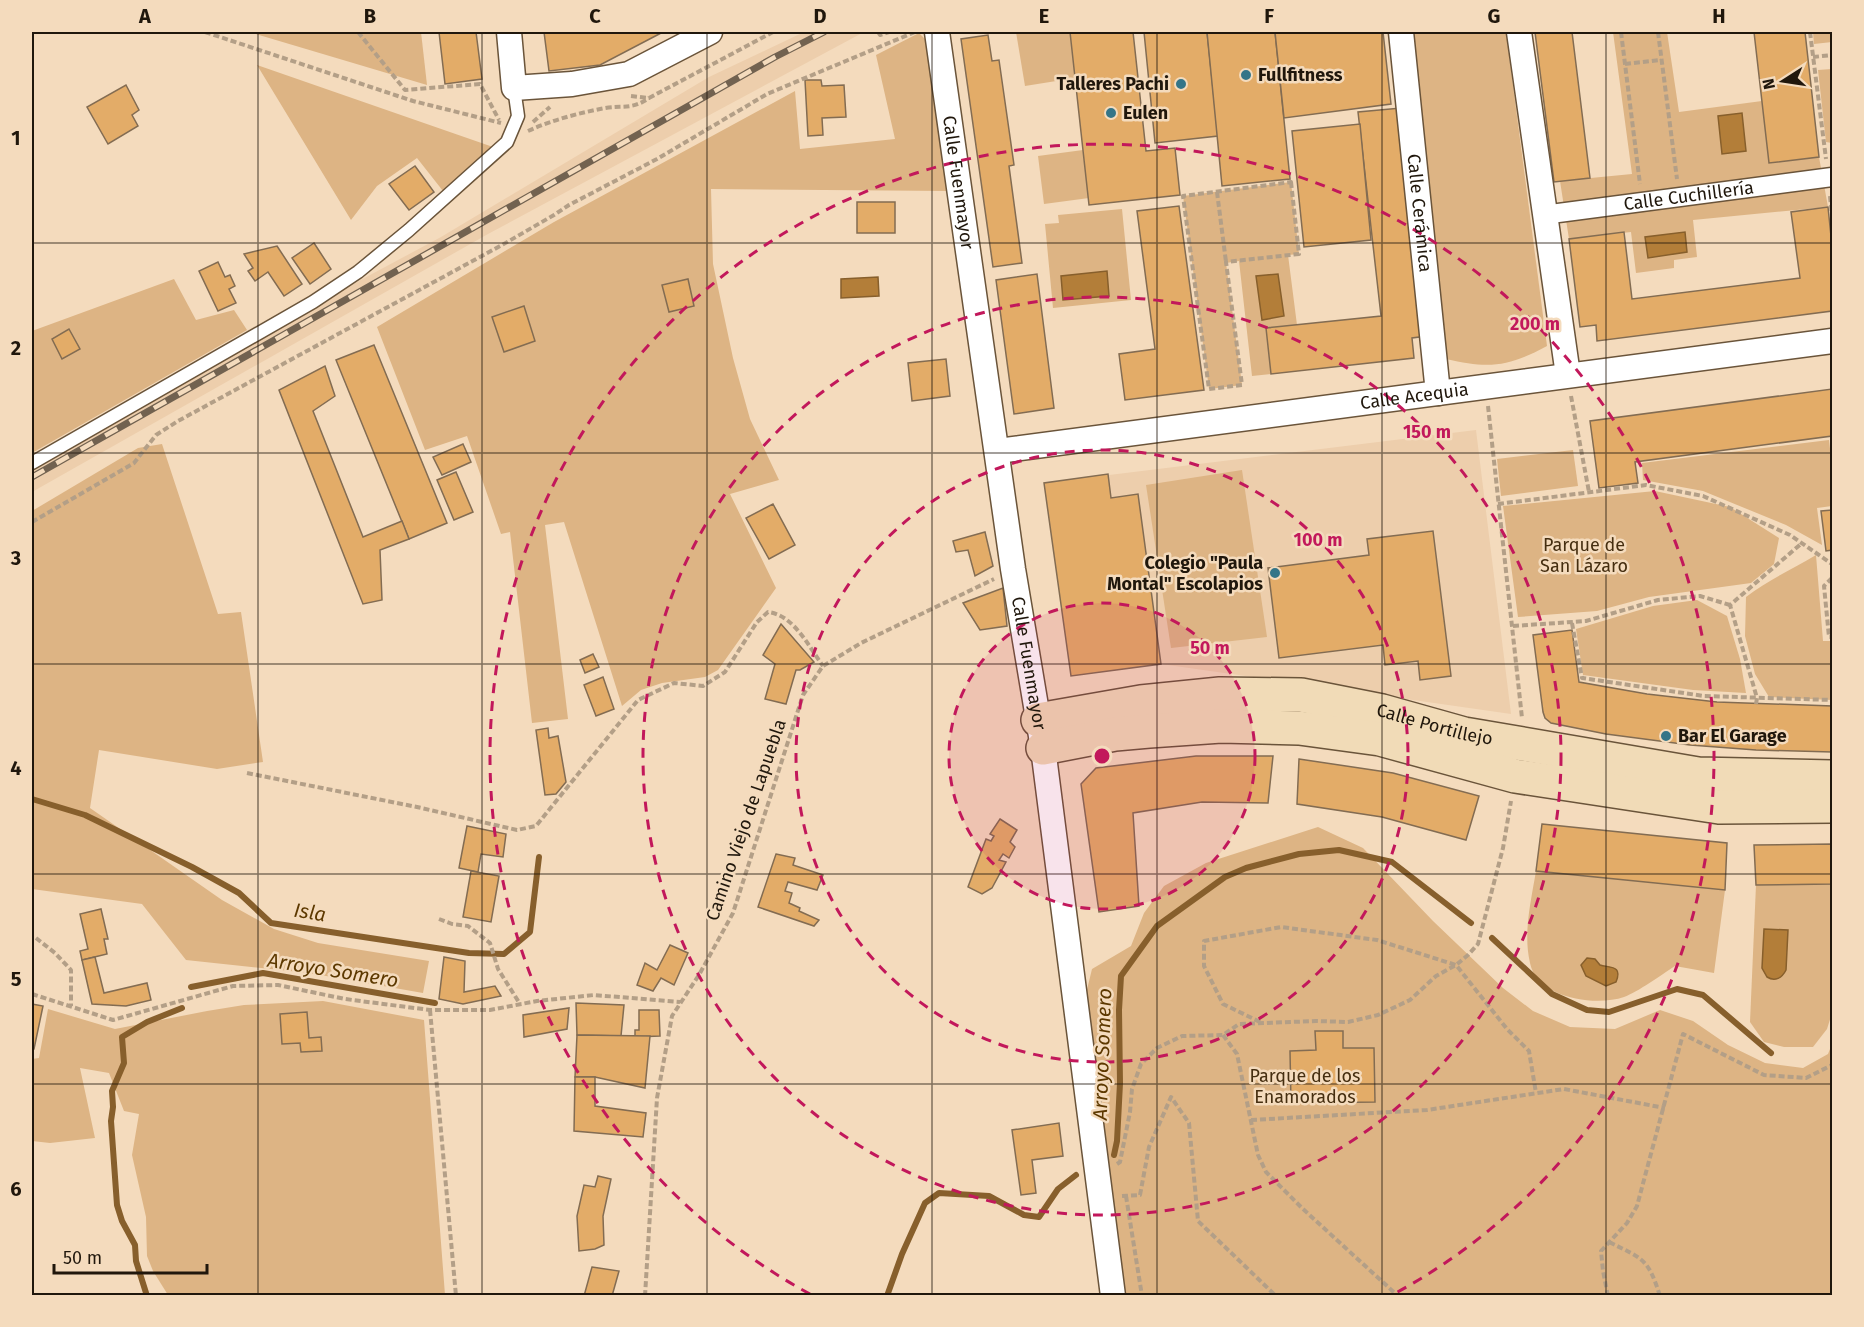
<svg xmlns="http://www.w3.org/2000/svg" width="1864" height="1327" font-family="'Fira Sans',sans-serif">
<rect width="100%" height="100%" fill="#f4dbbd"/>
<g fill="#edceac">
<path d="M804,32H864L488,234L32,492V467L260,334L441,237L709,77Z"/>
<path d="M1476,430L1511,714L1161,664L1071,676L1044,483Z"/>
</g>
<g fill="#ddb484">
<path d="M249,32H421L427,85Z"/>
<path d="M1016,32H1070L1075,78L1025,86Z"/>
<path d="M1410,32H1506L1547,346C1508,367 1489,369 1446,359Z"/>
<path d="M1613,32H1667L1679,112L1762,101L1770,163L1819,157L1828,207L1693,220L1697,257L1674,260V268L1636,273L1631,232L1569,239L1560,181L1632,174Z"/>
<path d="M1813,32H1832V42L1814,44Z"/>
<path d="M919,33L926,40L949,191L711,189L713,264L733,358L750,419L779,480L730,494L776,588L718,670L705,677L662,683L641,690L622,706L564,522L545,525L568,719L532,723L510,532L501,534L467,436L425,450L377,327L554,222L795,91L800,149L895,139L876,55Z"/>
<path d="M257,65L493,147L443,191L417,158L377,186L351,220Z"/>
<path d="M1832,69V143L1826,142L1818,70Z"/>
<path d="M1083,150L1089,198L1044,204L1038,156Z"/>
<path d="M1291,182L1299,254L1288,255L1297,325L1266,328L1271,374L1252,376L1239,261L1226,263L1242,385L1209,389L1183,196Z"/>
<path d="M1122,209L1131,300L1053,308L1045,224L1059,223L1058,215Z"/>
<path d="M174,279L196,320L234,310L247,330L32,453V331Z"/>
<path d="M1829,440L1832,466V506L1817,508L1822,545L1786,525L1703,491L1643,480L1642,463Z"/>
<path d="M162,444L218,614L241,612L263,762L217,769L99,750L90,808L222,900L274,929L318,943L429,961L423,993L309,973L186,960L142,904L32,889V511L138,448Z"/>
<path d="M1573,450L1578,486L1501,496L1497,459Z"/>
<path d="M1242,470L1267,637L1171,648L1146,485Z"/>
<path d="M1655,491L1730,507L1779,538L1774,564L1751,583L1649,597L1597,611L1518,617L1503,506Z"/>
<path d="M1816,555L1823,641H1832V700L1769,697L1755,674L1745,636L1746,597C1768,580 1793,569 1816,555Z"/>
<path d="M1697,600L1727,616L1740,659L1746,693L1693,690L1583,675L1576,629L1653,606Z"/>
<path d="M1318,827L1363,848L1433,921L1503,988L1533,1011L1570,1027L1615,1029L1660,1010L1693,1021L1728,1045L1765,1063L1803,1068L1828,1054L1832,1044V1295H1125L1084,1002L1092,969L1131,946L1144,913L1164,886L1206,863Z"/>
<path d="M1536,871L1725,890L1714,973L1675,966C1661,975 1638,992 1624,997C1595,1007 1537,998 1530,963C1523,933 1531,901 1536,871Z"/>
<path d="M1832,883V1013L1827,1029L1813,1047H1784L1764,1042L1750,1022L1756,885Z"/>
<path d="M323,1001L424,1020L445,1295H168L153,1271L147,1256L146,1217L132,1155L139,1114L124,1111L109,1073L80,1068L95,1138L50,1143L32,1141V1059L39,1058L48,1009L115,1029L207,1011L244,1005Z"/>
</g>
<g fill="#b37e39" stroke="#875f2c" stroke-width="1.5">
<path d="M1742,113L1746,151L1722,154L1718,116Z"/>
<path d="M1685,232L1687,252L1648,258L1645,237Z"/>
<path d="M1107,271L1109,296L1063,300L1061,276Z"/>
<path d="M1278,274L1284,316L1262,320L1256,276Z"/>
<path d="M878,277L879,296L841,298V279Z"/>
<path d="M1764,929L1788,930L1786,970C1782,978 1775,982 1767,977L1762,968Z"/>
<path d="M1587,958L1595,959L1600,965C1610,968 1623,965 1616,982L1606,986L1586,976L1581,965Z"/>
</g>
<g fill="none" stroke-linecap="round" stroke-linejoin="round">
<g stroke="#875f2c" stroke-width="6">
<path d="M32,799L85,815L192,867L239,893L271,923L469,953L504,954L530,932L539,857"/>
<path d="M1492,938L1552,994L1587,1010L1609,1012L1677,989L1703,995L1771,1053"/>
<path d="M191,987L263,973L435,1003"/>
<path d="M1114,1155L1117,1141L1120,1083L1119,1010L1121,976L1157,926L1225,877L1246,868L1299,854L1339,850L1392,862L1471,923"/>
<path d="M147,1296L136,1261L135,1245L122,1221L117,1205L111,1121L113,1107L112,1091L124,1063L122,1037L147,1022L182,1008"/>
<path d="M887,1296L902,1254L925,1203L939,1193L989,1196L1024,1215L1039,1217L1058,1189L1076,1175"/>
</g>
</g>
<g fill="#e3ac68" stroke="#836c52" stroke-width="1.5">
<path d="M439,32H476L482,79L445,84Z"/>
<path d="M544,32H663L600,65L549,71Z"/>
<path d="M1070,32H1133L1146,151L1175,148L1180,195L1089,205Z"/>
<path d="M1144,32H1207L1218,136L1155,143Z"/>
<path d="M1207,32H1275L1290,179L1222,186Z"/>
<path d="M1275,32H1383L1391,104L1284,118Z"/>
<path d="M1535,32H1572L1590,178L1554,182Z"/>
<path d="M1754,32H1805L1819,157L1769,163Z"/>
<path d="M988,35L992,61L999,60L1014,165L1009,166L1022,263L993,267L961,39Z"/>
<path d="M805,80H821L822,86L844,85L846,117L822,118L823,135L808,136Z"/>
<path d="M126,85L139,110L132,115L138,126L108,144L87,107Z"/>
<path d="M1401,108L1427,336L1412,338L1414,358L1271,374L1266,328L1381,316L1358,112Z"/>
<path d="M1360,124L1371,240L1304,247L1292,131Z"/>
<path d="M415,166L434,192L409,210L389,184Z"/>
<rect x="857" y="202" width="38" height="31"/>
<path d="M1179,206L1204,390L1125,400L1119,354L1155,349L1137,211Z"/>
<path d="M1828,207L1832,246V311L1597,341L1596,325L1580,327L1569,239L1624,232L1632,299L1800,278L1791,212Z"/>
<path d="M314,243L331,269L310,284L292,258Z"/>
<path d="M277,246L302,284L284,296L268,272L255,281L248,271L253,268L244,254Z"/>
<path d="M218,262L225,277L230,275L235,286L229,289L236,303L218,311L199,271Z"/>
<path d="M1037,274L1054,408L1014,414L996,280Z"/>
<path d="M688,279L694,306L669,312L662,285Z"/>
<path d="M524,306L535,341L504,352L492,317Z"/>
<path d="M69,329L80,349L62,359L52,339Z"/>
<path d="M374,345L447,523L409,539L336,360Z"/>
<path d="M946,359L950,396L912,401L908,363Z"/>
<path d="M325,366L335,396L313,411L363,537L402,521L409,539L380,550L382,600L363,604L279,390Z"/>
<path d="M1832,389V436L1635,462L1638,483L1599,488L1590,421Z"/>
<path d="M463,444L471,462L442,475L433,457Z"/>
<path d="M456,472L473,512L454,520L437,480Z"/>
<path d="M1108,474L1111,498L1138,494L1161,664L1071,676L1044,483Z"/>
<path d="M773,504L795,545L769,559L746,518Z"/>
<path d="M1832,510V550L1826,551L1821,511Z"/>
<path d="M1433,531L1451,676L1420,680L1418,661L1385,665L1383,645L1279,658L1268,568L1369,555L1367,539Z"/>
<path d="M985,532L993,566L975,576L968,550L956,552L953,541Z"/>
<path d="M1003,588L1007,626L980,630L963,603Z"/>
<path d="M781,624L814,662L800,670H796L786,704L765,699L775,664L763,655Z"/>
<path d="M1572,630L1579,682L1647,694L1717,702L1832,706V752L1756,750L1690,745L1606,734L1551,723L1545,718L1543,712L1533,635Z"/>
<path d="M593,654L599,667L585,673L580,660Z"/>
<path d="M603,677L614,709L596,716L584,685Z"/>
<path d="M548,728L549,738L558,736L566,782L556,794L545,795L536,730Z"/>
<path d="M1196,756H1273L1268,803L1202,802L1133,813L1139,906L1099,912L1081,784L1096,768Z"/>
<path d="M1299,759L1393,773L1479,796L1466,840L1382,817L1297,804Z"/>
<path d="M1000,819L1017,830L1010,842L1015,847L1009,858L1003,854L999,860L1006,862L992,888L982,894L968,887L986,839L991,841L994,836L990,834Z"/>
<path d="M1542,824L1727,843L1725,890L1536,871Z"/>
<path d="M467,826L506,834L503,857L481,854L478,872L459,868Z"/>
<path d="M1832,844V884L1756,885L1754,845Z"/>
<path d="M776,854L795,858L793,865L823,875L817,890L788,882L785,891L792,893L789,903L800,908L799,911L819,920L814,926L758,907Z"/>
<path d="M471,871L499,876L491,922L463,917Z"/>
<path d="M101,909L108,939H104L107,954L82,960L80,951L88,949L80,914Z"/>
<path d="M670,945L688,953L674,985L661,978L653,991L637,985L645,963L657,970Z"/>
<path d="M95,957L104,993L147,983L151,1000L126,1006L92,1004L82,960Z"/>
<path d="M444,957L465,961L464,992L495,986L501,996L463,1004L439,999Z"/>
<path d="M576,1003L624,1005L621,1036L577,1035Z"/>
<path d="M32,1004L43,1006L34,1049H32Z"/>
<path d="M569,1008L567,1029L524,1037L523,1015Z"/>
<path d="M639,1010H659L660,1036L635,1037V1030H639Z"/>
<path d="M307,1012L309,1038L321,1037L322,1051L301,1052L300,1043L282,1044L280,1014Z"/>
<path d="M1315,1031H1343V1048H1374L1375,1102L1291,1103L1290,1051L1316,1050Z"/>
<path d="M577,1035L650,1036L645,1088L595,1077H575Z"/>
<path d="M575,1077H595V1106L646,1113L643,1137L574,1131Z"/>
<path d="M1059,1123L1063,1156L1032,1160L1036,1193L1021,1195L1012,1130Z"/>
<path d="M598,1176L611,1179L603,1216L604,1245L595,1249L579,1251L577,1216L584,1185L595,1187Z"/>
<path d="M592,1267L619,1271L612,1296H584Z"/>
</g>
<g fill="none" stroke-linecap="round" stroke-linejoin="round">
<g stroke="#6a543a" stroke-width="15">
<path id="service" d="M32,463L313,302L358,272L409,230L507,142L518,116L514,88"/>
</g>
<g stroke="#6a543a" stroke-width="21">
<g id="pedestrian">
<path id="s1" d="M1543,215L1832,177"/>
</g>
</g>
<g stroke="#6a543a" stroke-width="27">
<g id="minor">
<path d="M509,32L514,88L572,84L629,74L710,32"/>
<path id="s2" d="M937,32L1013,569L1043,748L1113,1296"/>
<path id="s3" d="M1401,32L1438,393"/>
<path d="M1519,32L1568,375"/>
<path id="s4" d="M998,451L1832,341"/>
</g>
</g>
<g stroke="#6a543a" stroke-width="36">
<g id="secondary">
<path id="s5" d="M1038,720L1141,702L1220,694L1301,695L1382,711L1464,734L1698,774L1832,777"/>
<path d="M1043,748L1115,734L1149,731L1221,726L1299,728L1380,739L1515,776L1719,807L1832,806"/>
</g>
</g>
<g stroke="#b39f87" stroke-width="4" stroke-dasharray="6 3" stroke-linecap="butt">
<path d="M205,32L413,101L501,123"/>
<path d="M358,32L405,90L480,84L499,120"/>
<path d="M878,32L880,35L889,32"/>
<path d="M1621,32L1640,184"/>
<path d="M1658,32L1677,179"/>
<path d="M1810,32L1826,159"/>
<path d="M1813,57L1832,55"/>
<path d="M1625,64L1661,60"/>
<path d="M631,96L649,98L773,32"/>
<path d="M533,122L550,107"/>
<path d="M528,131C552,120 579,113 605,108C623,105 632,110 649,98"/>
<path d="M1291,182L1299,254L1226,262L1242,385L1209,389L1183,196Z"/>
<path d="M1217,192L1226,262"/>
<path d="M1830,196L1832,217"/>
<path d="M1571,396L1589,492"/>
<path d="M1488,406L1522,718"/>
<path d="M1498,504L1646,485L1703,496L1790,535L1832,564"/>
<path d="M32,522L134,463L156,435L178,421L502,245L554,215L569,205L657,159L767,94L915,32"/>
<path d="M1832,578L1824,586L1829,637H1832"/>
<path d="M1572,623L1582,678L1704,696L1832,700"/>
<path d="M1513,626L1586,621L1658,600L1700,596L1730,605"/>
<path d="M1756,704L1757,698L1730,605L1802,543"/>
<path d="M247,773L417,807L517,830L536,826L638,700L674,683L703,686L725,672L757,622L768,612C794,615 809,647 823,666"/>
<path d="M439,919L452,924L468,926L490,943L498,969L520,1004"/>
<path d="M36,938L55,953L71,970V1006"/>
<path d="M32,994L113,1020L233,986L278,985L345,999L430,1010H490L537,1001L594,995L680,1002"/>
<path d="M430,1010L456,1296"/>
<path d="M1260,1022L1223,1004L1204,966V941L1281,927L1377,940L1456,965L1507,1029L1529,1051L1536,1093"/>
<path d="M1223,1035L1237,1054L1258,1155L1266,1172L1303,1209L1398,1296"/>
<path d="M1251,1120L1427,1110L1564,1089L1665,1108"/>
<path d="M1117,1164L1120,1162L1130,1112L1132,1089L1141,1064L1157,1048L1182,1036L1223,1035L1239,1024L1316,1021L1348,1022L1378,1015L1410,1000L1436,976L1456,965L1468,955L1478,944L1503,848L1511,801"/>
<path d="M1122,1196L1140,1195L1149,1147L1171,1097L1189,1123L1198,1221L1276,1296"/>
<path d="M1126,1196L1142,1296"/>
<path d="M1609,1242C1643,1259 1648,1258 1660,1296"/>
<path d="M645,1296L657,1098L672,1016L699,975L733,913L803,695L823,666L861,643L994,579"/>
<path d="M1608,1296L1603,1271L1601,1251L1627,1223L1637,1206L1683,1034L1764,1075L1806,1078L1832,1065"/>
</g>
<use href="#service" stroke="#fff" stroke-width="12"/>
<use href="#pedestrian" stroke="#fff" stroke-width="18"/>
<use href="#minor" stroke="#fff" stroke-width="24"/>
<use href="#secondary" stroke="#f1dbb7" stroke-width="33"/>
<g stroke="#726250" stroke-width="7">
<path id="rail" d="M32,477L775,57L824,32"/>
</g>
<use href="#rail" stroke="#f4dbbd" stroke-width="4.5" stroke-dasharray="14" stroke-linecap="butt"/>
</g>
<path fill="none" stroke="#20170c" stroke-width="1.5" stroke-opacity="0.55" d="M258,32V1296M482,32V1296M707,32V1296M932,32V1296M1157,32V1296M1382,32V1296M1606,32V1296M32,243H1832M32,453H1832M32,664H1832M32,874H1832M32,1084H1832"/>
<circle cx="1102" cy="756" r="153" fill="#c2185b" fill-opacity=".12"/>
<g fill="none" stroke="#c2185b" stroke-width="3" stroke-dasharray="10 8">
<circle cx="1102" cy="756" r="153"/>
<circle cx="1102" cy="756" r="306"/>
<circle cx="1102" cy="756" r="459"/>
<path d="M810 1294A612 612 0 1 1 1394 1294"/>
</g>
<g fill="#347588" stroke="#f4dbbd" stroke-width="2">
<circle cx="1246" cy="75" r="6"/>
<circle cx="1181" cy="84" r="6"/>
<circle cx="1111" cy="113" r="6"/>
<circle cx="1275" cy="573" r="6"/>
<circle cx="1666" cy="736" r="6"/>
</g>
<g text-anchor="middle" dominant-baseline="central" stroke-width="5" stroke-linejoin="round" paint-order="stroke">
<g font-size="18" font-weight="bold" fill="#20170c" stroke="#f4dbbd" text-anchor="start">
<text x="1258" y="75">Fullfitness</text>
<text x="1169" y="84" text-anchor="end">Talleres Pachi</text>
<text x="1123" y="113">Eulen</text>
<text x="1263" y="563" text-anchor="end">Colegio "Paula<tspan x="1263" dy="21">Montal" Escolapios</tspan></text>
<text x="1678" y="736">Bar El Garage</text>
</g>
<g font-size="18" fill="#20170c" stroke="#f4dbbd">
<text stroke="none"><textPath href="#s2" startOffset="152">Calle Fuenmayor</textPath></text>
<text stroke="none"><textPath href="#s1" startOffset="147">Calle Cuchillería</textPath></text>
<text stroke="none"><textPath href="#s3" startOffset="182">Calle Cerámica</textPath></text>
<text stroke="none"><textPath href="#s4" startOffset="420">Calle Acequia</textPath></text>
<text stroke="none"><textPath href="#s2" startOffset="638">Calle Fuenmayor</textPath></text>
<text stroke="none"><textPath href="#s5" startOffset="402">Calle Portillejo</textPath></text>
<text transform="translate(746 820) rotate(-71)">Camino Viejo de Lapuebla</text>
</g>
<g font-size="18" fill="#452e10" stroke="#f4dbbd">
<text x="1584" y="545">Parque de<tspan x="1584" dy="21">San Lázaro</tspan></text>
<text x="1305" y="1076">Parque de los<tspan x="1305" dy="21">Enamorados</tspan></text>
</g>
<g font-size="20" font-style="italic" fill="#5d3900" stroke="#f4dbbd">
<text transform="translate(310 912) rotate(9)">Isla</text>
<text transform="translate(333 970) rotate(9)">Arroyo Somero</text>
<text transform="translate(1102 1054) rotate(-88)">Arroyo Somero</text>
</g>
</g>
<circle cx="1102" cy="756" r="9" fill="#c2185b" stroke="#f4dbbd" stroke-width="3"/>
<g font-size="18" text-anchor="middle" font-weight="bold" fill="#c2185b" stroke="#f4dbbd" stroke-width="5" stroke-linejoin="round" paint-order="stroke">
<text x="1535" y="330">200 m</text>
<text x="1427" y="438">150 m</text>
<text x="1318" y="546">100 m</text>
<text x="1210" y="654">50 m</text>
</g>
<rect width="1864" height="1327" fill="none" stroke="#f4dbbd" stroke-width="66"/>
<g transform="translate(1783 81) rotate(258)" stroke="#f4dbbd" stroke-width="4.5" paint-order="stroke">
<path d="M0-4.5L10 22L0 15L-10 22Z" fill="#20170c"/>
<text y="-9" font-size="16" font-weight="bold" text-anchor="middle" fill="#20170c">N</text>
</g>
<path d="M54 1264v9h153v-9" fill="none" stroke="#20170c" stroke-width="3"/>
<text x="63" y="1264" font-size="18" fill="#20170c" stroke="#f4dbbd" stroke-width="4.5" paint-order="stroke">50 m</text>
<rect x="33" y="33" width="1798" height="1261" fill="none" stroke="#20170c" stroke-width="2"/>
<g font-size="20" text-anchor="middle" font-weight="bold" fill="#20170c">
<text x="145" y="23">A</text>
<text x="370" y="23">B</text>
<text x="595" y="23">C</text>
<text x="820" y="23">D</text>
<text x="1044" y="23">E</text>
<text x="1269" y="23">F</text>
<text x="1494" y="23">G</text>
<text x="1719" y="23">H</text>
<text x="16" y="145">1</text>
<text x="16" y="355">2</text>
<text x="16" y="565">3</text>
<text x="16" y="775">4</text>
<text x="16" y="986">5</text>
<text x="16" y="1196">6</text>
</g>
</svg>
